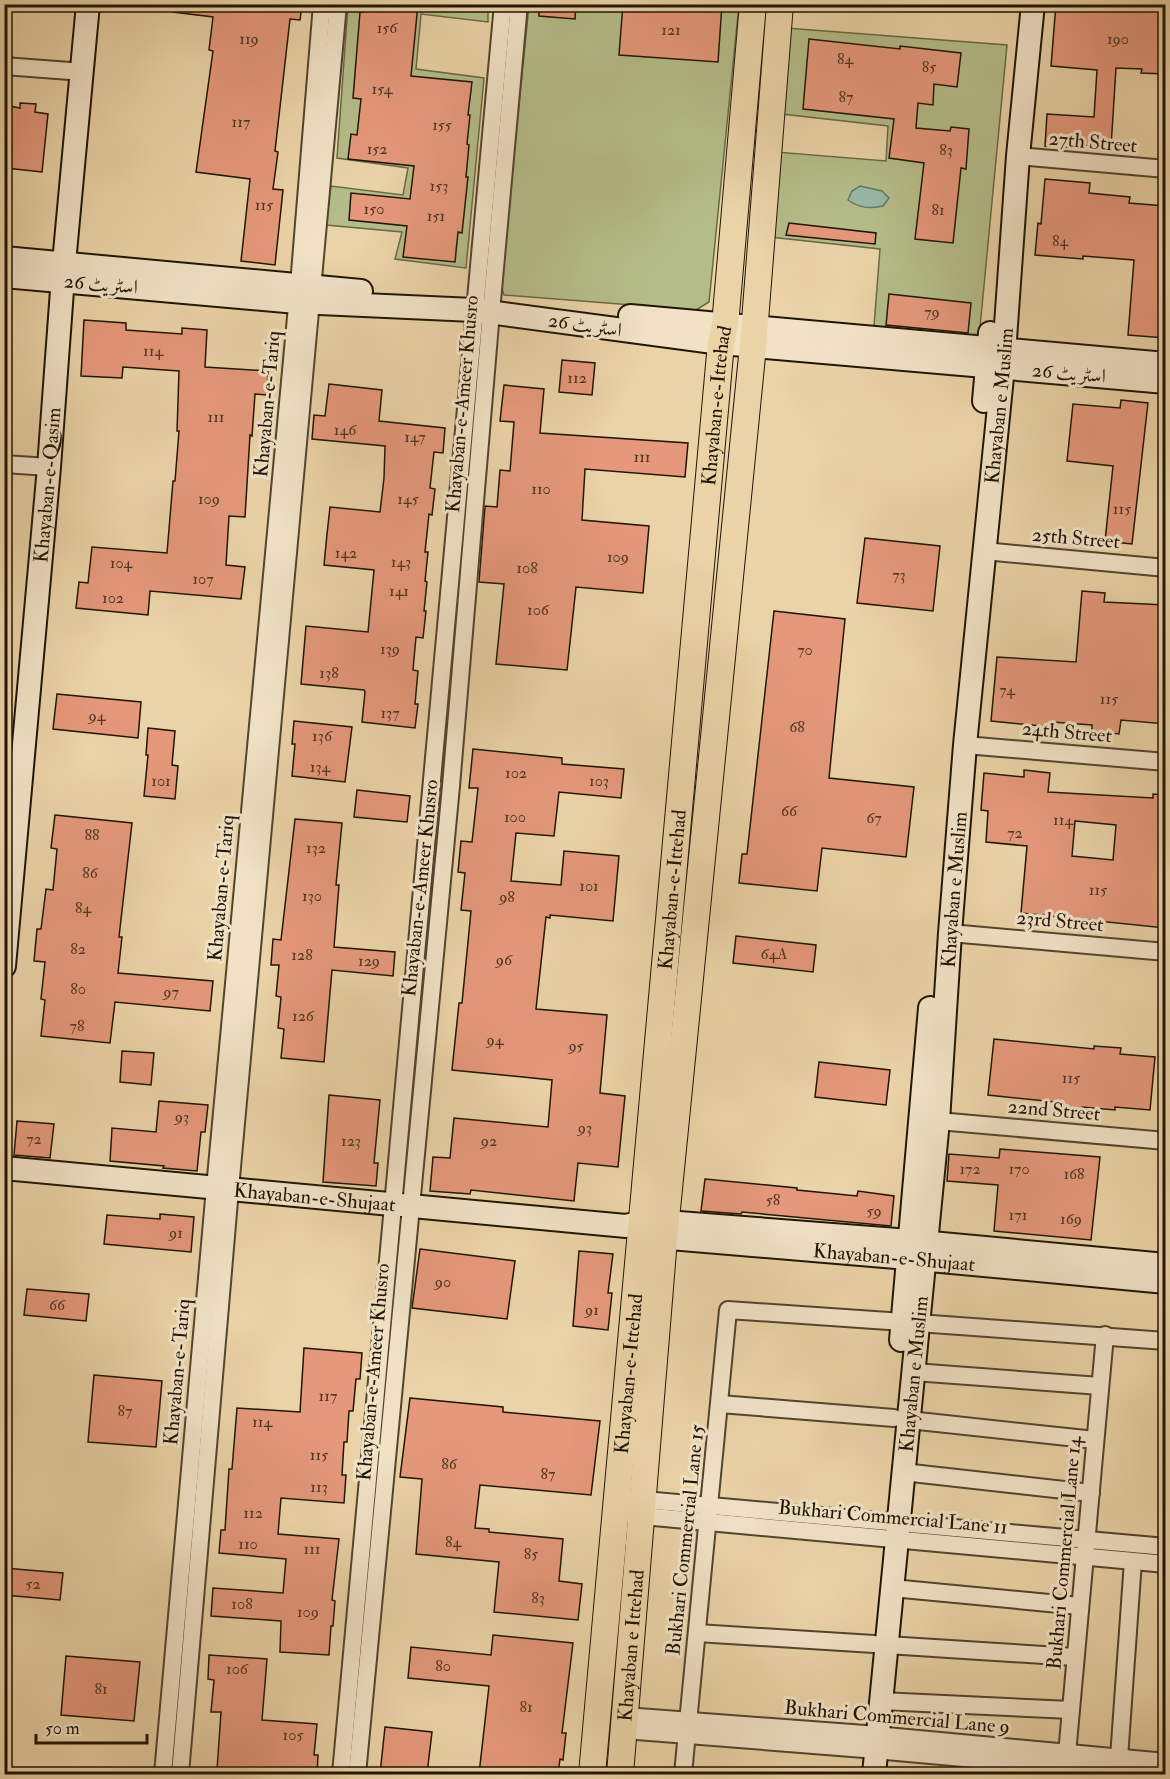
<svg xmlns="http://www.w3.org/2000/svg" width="1170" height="1779" font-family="'IM FELL Double Pica',Amiri,serif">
<rect width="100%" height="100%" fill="#ead3a7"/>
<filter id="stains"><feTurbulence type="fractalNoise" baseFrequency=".00333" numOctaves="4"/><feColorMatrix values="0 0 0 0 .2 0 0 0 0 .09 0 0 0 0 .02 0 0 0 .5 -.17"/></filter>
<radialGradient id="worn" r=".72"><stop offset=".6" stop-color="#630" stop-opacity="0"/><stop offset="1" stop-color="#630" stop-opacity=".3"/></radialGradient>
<g fill="#b4bd89" stroke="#6a6947" stroke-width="1.5">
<path d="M348,5H488V22L421,14L416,69L484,78L466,268L395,259L402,232L326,225L331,186L403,195L408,168L337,158Z"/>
<path d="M529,5H739L709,302L696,310L504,295L501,285Z"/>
<path d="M786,28L1007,45L979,338L874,326L880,249L770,237L776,152L886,161L888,126L782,114Z"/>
</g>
<path fill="#98b8a8" stroke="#687767" stroke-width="1.5" d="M860,186L882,191L889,198L883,206C869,209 859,208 848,200L852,191Z"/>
<g fill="#e5987b" stroke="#201505" stroke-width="1.5" fill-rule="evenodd">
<path d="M173,4H302L300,20L290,19L275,151L278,152L273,189L283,190L275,265L241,261L250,179L196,172L213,51L209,50L213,17L173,12Z"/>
<path d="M364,4H418L411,76L472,82L468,115H470L467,144L469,145L466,177H468L462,233L458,232L455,262L403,257L407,226L349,220L351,193L410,199L414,166L348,159L351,134L357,135L361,99L353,98L360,12H363Z"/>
<path d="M539,4H576L575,19L539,16Z"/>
<path d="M623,4H722L718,62L619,55Z"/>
<path d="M1056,4H1096V8L1166,12V74L1141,73L1142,69L1116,68L1111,147L1082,145V148L1045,146L1047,114L1094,117L1097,70L1051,66Z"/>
<path d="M809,39L900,49V46L961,53L957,87L934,84L933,105L918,103L916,128L950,131L951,127L969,129L966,169L961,168L953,243L915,239L924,163L889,158L894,119L803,109Z"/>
<path d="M20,103L36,104L35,112L48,114L42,172L6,168L11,128L4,127V105L20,108Z"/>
<path d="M1045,179L1090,183L1089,193L1130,197L1129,203L1166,206V338L1128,335L1134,260L1083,256V259L1035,255L1038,223L1041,224Z"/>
<path d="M789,223L876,233L875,244L786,235Z"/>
<path d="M889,294L971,303L968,333L886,325Z"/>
<path d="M84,320L126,323V330L182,334V328L207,330L205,367L268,371L267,395L255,394L252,436L250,435L245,517L229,516L226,565L245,567L241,599L150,591L148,615L76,608L79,582L88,583L92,547L167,553L173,481H175L179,431H177L179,371L123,367L122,378L81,376Z"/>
<path d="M562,360L595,363L592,395L559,392Z"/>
<path d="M329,384L382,390L379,421L445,428L443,453L434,452L430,488L435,489L432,515L429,514L425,552H428L425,581L427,582L424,611H426L423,638L416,637L413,670L418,671L415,704H418L415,728L362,722L365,692L364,690L301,684L306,626L368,632L374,570L324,565L327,534L330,507L380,512L384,478L385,446L312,439L314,415L325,416Z"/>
<path d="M504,385L544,389L540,433L688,443L685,477L585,469L582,520L649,526L643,593L576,587L567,670L496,664L504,584L479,582L485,506L497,507L500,470L510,471L514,422L500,421Z"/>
<path d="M1121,400L1148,403L1132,544L1105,541L1113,466L1067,461L1073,404L1120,408Z"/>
<path d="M865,538L940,546L933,611L857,603Z"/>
<path d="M1082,591L1105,593L1104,602L1166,605V724L1121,720L1119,734L1092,731V725L1052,722V727L991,721L997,657L1076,662Z"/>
<path d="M774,611L845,619L829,778L914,787L906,857L822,848L817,891L739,883L742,854H747Z"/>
<path d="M57,694L141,702L138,738L53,729Z"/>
<path d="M294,721L352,727L345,782L292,776L295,744H292Z"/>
<path d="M148,728L175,731L172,765L178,766L175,799L144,796L148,755H146Z"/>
<path d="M473,749L562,758V764L624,769L621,798L559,792L554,836L516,833L511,881L561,885L564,851L619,856L613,921L550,915V918L546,917L536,1009L607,1015L600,1093L625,1096L618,1167L578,1163L574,1201L471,1190L470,1194L430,1191L433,1157L450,1158L454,1118L548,1127L552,1080L452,1070L459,1003H462L471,911L461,910L465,873L458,872L461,841L472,842L478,788H469Z"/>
<path d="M1024,770L1050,773L1048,792L1153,798V794L1166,795L1165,928L1021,913L1027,846L986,842L988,811L981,810L984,773L1024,777ZM1075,821L1116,825L1113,860L1072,856Z"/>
<path d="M357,790L410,796L407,822L354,817Z"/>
<path d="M55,815L132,823L119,937H122L118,973L213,981L210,1011L115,1002L110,1043L41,1036L45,1000L41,999L45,962L34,961L37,929H41L46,889L53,890L57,849L51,848Z"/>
<path d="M295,819L342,823L336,885H339L334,947L395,952L393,976L332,970L324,1062L281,1058L284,1029L278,1028L281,997L276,996L279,965H271L273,939L281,940Z"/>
<path d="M736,936L816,945L813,972L733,963Z"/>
<path d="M994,1039L1094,1049V1046L1121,1048L1120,1054L1155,1057L1150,1110L1115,1107V1110L1082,1107L1081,1111L1054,1108L1055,1102L988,1095Z"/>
<path d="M122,1051L154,1053L151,1085L120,1082Z"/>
<path d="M819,1062L890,1070L886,1105L815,1097Z"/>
<path d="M329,1095L380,1100L374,1163H378L376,1186L323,1182Z"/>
<path d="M159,1101L208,1105L205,1132H201L197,1171L163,1168L164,1166L110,1161L112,1128L156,1132Z"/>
<path d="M17,1121L54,1124L50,1158L14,1155Z"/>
<path d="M1000,1149L1100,1157L1091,1240L994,1231L998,1185L947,1181L949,1154L999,1158Z"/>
<path d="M705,1179L797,1188V1190L857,1196L858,1191L894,1196L891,1226L742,1212L741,1214L701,1211Z"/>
<path d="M160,1214L194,1217L191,1252L104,1244L107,1215L160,1219Z"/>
<path d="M420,1249L515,1261L507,1319L412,1308Z"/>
<path d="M579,1251L613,1254L608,1293H612L608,1330L573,1326Z"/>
<path d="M27,1289L89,1294L86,1321L24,1315Z"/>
<path d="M304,1348L362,1353L360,1379H356L353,1411H349L347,1442H344L342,1475H346L344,1503L281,1498L278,1534L339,1539L332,1600L335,1601L333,1626H331L329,1655L280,1652L281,1621L211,1616L213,1588L283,1593L286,1559L219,1553L221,1530H225L229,1469H232L237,1408L300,1412Z"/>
<path d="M94,1375L162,1381L156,1447L88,1442Z"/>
<path d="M410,1398L503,1407V1412L600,1421L591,1495L480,1485L475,1528L489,1529V1532L563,1539L559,1581L582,1584L578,1620L494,1612L499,1562L416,1554L422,1479L400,1477Z"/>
<path d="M4,1568L63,1573L60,1600L4,1595Z"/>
<path d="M493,1635L573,1643L562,1733H566L563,1760L560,1759L558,1774H479L489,1686L408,1678L411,1647L491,1655Z"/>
<path d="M209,1655L267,1659L262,1720L317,1724L314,1755H318L317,1774H267L217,1770L221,1712H211L214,1680L208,1679Z"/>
<path d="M66,1656L140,1662L134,1721L61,1715Z"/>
<path d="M385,1727L432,1732L427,1774H380Z"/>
</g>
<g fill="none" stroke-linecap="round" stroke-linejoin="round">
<g stroke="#52442e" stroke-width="20">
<g id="street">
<path d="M4,66L83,72"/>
<path d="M1018,156L1166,169"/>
<path d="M4,464L49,467"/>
<path d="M984,551L1166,568"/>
<path d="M965,745L1166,762"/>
<path d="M950,933L1166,952"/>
<path d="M938,1121L1166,1141"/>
<path d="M918,1323L1166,1341"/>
<path d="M914,1372L1100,1386"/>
<path d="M720,1404L894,1418"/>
<path d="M909,1420L1095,1440"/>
<path d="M903,1472L1091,1493"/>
<path d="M633,1499L1166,1547"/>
<path d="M632,1515L1166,1564"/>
<path d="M892,1588L1080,1606"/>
<path d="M697,1633L874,1644"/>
<path d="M887,1645L1075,1657"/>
<path d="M881,1701L1071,1710"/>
<path d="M625,1716L865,1734L1166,1762"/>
<path d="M624,1730L864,1749L1139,1774"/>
<path d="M1119,1758L1133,1561"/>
<path d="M1066,1765L1105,1335"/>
<path d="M163,1774L215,1188L299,285L322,4"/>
<path d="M180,1774L230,1189L338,4"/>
<path d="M341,1774L503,4"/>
<path d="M357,1774L451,786L491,312L519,4"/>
<path d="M683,1774L728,1310L903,1322"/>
</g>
</g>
<g stroke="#201505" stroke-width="26">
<g id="secondary">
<path d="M4,258L361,291"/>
<path d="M4,276L297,302L474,310L721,343L1166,382"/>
<path d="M630,316L1166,364"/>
<path d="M984,401L990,333"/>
<path id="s1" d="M4,966L49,467L64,263L88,4"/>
<path id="s2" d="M4,1168L626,1226L642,1222H666L910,1241L1166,1265"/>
<path id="s3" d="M646,1236L908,1258L1166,1282"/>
<path d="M901,1340L930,1008"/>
<path id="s4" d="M874,1774L938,1121L950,933L965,745L1003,367L1018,156L1033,4"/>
</g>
</g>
<g stroke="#201505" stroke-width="28">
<g id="primary">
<path id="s5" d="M592,1774L721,343L725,325L753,4"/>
<path id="s6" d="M620,1774L664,1239L753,346L780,4"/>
</g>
</g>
<use href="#street" stroke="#f1e2c6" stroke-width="16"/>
<use href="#secondary" stroke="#f1e2c6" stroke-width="22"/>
<use href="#primary" stroke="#ead3a7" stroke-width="26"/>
</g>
<g text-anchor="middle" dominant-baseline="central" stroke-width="6" stroke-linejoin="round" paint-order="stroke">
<g font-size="16" fill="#513622">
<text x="387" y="28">156</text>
<text x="671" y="30">121</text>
<text x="249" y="39">119</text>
<text x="1118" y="39">190</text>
<text x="845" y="59">84</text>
<text x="929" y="67">85</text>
<text x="382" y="89">154</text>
<text x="846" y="97">87</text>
<text x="241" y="122">117</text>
<text x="442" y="125">155</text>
<text x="377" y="149">152</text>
<text x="946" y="150">83</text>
<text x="439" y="186">153</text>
<text x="264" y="205">115</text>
<text x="374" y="209">150</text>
<text x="938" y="210">81</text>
<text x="436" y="216">151</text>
<text x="1060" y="241">84</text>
<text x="932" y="312">79</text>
<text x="153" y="351">114</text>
<text x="577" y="378">112</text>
<text x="216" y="417">111</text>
<text x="345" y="430">146</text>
<text x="415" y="437">147</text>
<text x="642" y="457">111</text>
<text x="541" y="489">110</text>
<text x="209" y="499">109</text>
<text x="408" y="499">145</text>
<text x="1122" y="509">115</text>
<text x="346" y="553">142</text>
<text x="618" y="557">109</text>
<text x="401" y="562">143</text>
<text x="121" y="563">104</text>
<text x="527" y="568">108</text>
<text x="899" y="575">73</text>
<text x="203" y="579">107</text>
<text x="399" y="591">141</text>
<text x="113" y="598">102</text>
<text x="538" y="610">106</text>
<text x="390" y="649">139</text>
<text x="805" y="650">70</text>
<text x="329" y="673">138</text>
<text x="1007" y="690">74</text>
<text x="1109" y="699">115</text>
<text x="390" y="713">137</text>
<text x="97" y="716">94</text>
<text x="797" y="727">68</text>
<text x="322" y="736">136</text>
<text x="320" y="767">134</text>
<text x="516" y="773">102</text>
<text x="161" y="781">101</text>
<text x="599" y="781">103</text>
<text x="789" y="811">66</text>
<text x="515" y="817">100</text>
<text x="874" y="818">67</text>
<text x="1063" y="820">114</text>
<text x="1015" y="833">72</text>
<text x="92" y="835">88</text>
<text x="316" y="848">132</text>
<text x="90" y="873">86</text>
<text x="589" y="886">101</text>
<text x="1098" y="890">115</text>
<text x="312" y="896">130</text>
<text x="507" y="897">98</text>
<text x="83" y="908">84</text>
<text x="78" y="949">82</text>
<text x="774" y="954">64A</text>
<text x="302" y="955">128</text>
<text x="504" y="960">96</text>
<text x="369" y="961">129</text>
<text x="78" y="989">80</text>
<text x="171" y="992">97</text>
<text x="303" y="1016">126</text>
<text x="77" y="1026">78</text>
<text x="495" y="1040">94</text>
<text x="576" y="1046">95</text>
<text x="1071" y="1078">115</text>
<text x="182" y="1117">93</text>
<text x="585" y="1128">93</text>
<text x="34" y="1139">72</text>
<text x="351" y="1141">123</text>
<text x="489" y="1141">92</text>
<text x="970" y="1169">172</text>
<text x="1019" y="1169">170</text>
<text x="1074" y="1174">168</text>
<text x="773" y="1200">58</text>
<text x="874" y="1211">59</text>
<text x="1018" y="1215">171</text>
<text x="1071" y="1219">169</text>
<text x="176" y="1233">91</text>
<text x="443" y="1282">90</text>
<text x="57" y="1305">66</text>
<text x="592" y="1310">91</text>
<text x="328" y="1396">117</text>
<text x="125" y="1411">87</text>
<text x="262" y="1422">114</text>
<text x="319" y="1455">115</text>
<text x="449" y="1464">86</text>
<text x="548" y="1474">87</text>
<text x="319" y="1487">113</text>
<text x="253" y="1513">112</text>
<text x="453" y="1542">84</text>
<text x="248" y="1544">110</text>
<text x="312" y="1549">111</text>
<text x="531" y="1554">85</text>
<text x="33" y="1584">52</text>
<text x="538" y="1598">83</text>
<text x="242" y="1604">108</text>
<text x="308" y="1612">109</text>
<text x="443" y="1666">80</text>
<text x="237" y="1669">106</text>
<text x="101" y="1689">81</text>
<text x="526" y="1707">81</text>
<text x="293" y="1735">105</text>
</g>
<g font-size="20" fill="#201505" stroke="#f1e2c6">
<text transform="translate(1093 142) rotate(5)">27th Street</text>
<text transform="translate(101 284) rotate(5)">اسٹریٹ 26</text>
<text transform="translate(585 325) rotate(8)">اسٹریٹ 26</text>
<text transform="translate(1069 373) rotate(5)">اسٹریٹ 26</text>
<text transform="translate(267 404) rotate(-85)">Khayaban-e-Tariq</text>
<text transform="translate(462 404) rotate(-85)">Khayaban-e-Ameer Khusro</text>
<text stroke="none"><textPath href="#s5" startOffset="1374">Khayaban-e-Ittehad</textPath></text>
<text stroke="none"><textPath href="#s4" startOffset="1374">Khayaban e Muslim</textPath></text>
<text stroke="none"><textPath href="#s1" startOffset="483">Khayaban-e-Qasim</textPath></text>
<text transform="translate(1076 538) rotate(5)">25th Street</text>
<text transform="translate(1067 732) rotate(5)">24th Street</text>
<text transform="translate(221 888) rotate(-85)">Khayaban-e-Tariq</text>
<text transform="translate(420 888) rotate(-84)">Khayaban-e-Ameer Khusro</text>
<text stroke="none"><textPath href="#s5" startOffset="888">Khayaban-e-Ittehad</textPath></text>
<text stroke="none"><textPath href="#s4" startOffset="888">Khayaban e Muslim</textPath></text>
<text transform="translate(1060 921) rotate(5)">23rd Street</text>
<text transform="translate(1054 1110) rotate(5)">22nd Street</text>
<text stroke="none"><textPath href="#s2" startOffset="312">Khayaban-e-Shujaat</textPath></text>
<text stroke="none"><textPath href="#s3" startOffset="249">Khayaban-e-Shujaat</textPath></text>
<text transform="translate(177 1372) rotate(-85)">Khayaban-e-Tariq</text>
<text transform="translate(373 1372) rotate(-85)">Khayaban-e-Ameer Khusro</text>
<text stroke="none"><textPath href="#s5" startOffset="402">Khayaban-e-Ittehad</textPath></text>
<text stroke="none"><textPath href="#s4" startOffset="402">Khayaban e Muslim</textPath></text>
<text transform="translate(893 1517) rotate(5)">Bukhari Commercial Lane 11</text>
<text transform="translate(685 1540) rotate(-84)">Bukhari Commercial Lane 15</text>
<text transform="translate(1064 1553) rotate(-85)">Bukhari Commercial Lane 14</text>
<text stroke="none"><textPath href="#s6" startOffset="129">Khayaban e Ittehad</textPath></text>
<text transform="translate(897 1717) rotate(5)">Bukhari Commercial Lane 9</text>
</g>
</g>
<rect width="1170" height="1779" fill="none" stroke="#ead3a7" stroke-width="24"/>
<rect x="6" y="6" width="1158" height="1767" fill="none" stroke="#201505" stroke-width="3"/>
<rect x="12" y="12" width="1146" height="1755" fill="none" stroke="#201505" stroke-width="1.5"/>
<path d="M36 1734v9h111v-9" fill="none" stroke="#201505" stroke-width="3"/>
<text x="45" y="1734" font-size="18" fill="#201505" stroke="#f1e2c6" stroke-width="4.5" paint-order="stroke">50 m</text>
<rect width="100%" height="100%" filter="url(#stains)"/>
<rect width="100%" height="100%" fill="url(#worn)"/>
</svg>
